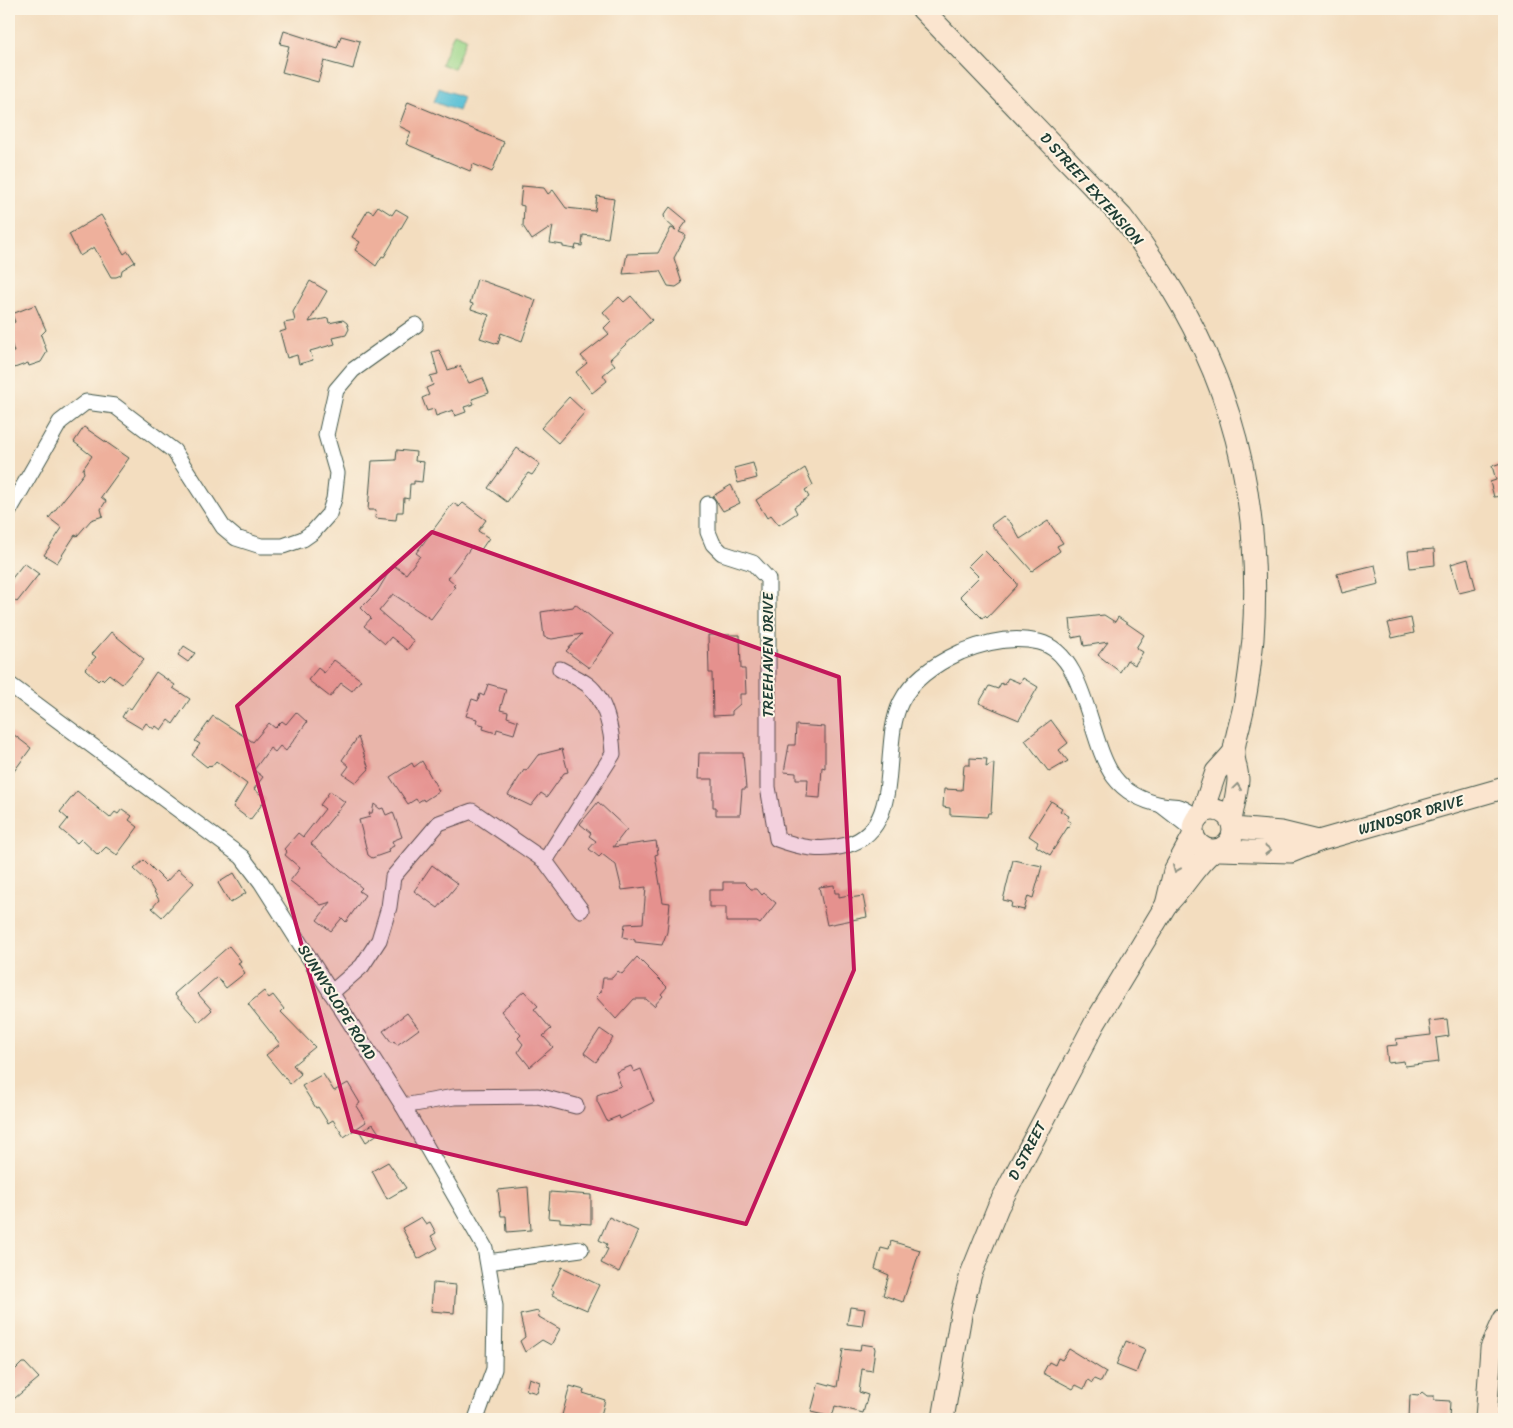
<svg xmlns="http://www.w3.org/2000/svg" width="1513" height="1428" font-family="Sriracha,sans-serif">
<rect width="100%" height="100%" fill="#fcf5e5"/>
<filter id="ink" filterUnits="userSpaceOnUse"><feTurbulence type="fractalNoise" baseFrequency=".02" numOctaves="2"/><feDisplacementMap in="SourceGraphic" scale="10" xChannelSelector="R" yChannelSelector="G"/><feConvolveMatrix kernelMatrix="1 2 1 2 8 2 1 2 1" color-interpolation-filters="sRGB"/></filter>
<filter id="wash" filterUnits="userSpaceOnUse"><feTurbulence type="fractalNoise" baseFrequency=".0096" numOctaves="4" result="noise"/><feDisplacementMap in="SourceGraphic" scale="20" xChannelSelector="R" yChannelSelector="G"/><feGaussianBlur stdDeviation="1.12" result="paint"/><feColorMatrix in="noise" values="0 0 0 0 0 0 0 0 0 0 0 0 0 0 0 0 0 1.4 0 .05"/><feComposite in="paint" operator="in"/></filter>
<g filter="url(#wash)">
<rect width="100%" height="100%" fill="#f3ddbf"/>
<path fill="#9bd68a" stroke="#5d8a5f" d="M454,33L466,38L454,69L441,64Z"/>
<path fill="#59c0d6" stroke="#3c7e85" d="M439,88L463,97L458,111L434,102Z"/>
<g id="blocks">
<g fill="#eeb09c">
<path d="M284,31L337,48L341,36L360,41L353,69L324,61L318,82L282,72L289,46L280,44Z"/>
<path d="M408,102L504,142L492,172L473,164L470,171L406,144L411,132L399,126Z"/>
<path d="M522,186L544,188L548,194L553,190L566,208L595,211L597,196L614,199L608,238L583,235L582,246L576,245L575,249L563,247V245L550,243L553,226L532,240L523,226L524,206L520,205Z"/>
<path d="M378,206L392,215L396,209L408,216L384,257L382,256L376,266L355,250L360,242L352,237L368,210L373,213Z"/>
<path d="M670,207L687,221L679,232L686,235L674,258L682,283L676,287L668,286L660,271L623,274L627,254L658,253L671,228L676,230L665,220L664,215Z"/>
<path d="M101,215L124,254L128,251L135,262L122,270L121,275L116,277H111L94,247L80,256L69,234Z"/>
<path d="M477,279L536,300L522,341L501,333L498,344L480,338L489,315L471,309L473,304L470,303Z"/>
<path d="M310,281L327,291L309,322L328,318L329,323L343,320L347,323L349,329L346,335L333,338L335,344L310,351L313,360L299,364L297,355L287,358L280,332L286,330L284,323L295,321L293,312Z"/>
<path d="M631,296L652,320L610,359L615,365L603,375L607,381L592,393L576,372L587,363L581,356L609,334L604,328L611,321L603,312L619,297L624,302Z"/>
<path d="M35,305L46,330L41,335L47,352L41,362L29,366L28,363L9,370V352H14L9,336V324L15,322L12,314Z"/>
<path d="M439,350L448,370L460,366L469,383L483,378L489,393L472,399L474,404L464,407L466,412L455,416L453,410L436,416L434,409L427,411L422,398L429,395L426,388L433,385L430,376L438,374L432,352Z"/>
<path d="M569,397L585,412L558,443L541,428Z"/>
<path d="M84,427L129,458L101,497L106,501L101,509L103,516L91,520L77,536L75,535L57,563L44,555L62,528L49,518L84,473L83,469L92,456L74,442Z"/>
<path d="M517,448L540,464L532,475L528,473L507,502L488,488Z"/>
<path d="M397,450L416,452L415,461L424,462L422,482L414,481V484H410L409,499L404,498L403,512H397L396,520L375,518L376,510H368L372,461L396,460Z"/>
<path d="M1504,462V496L1494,497L1490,482L1496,480L1492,466Z"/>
<path d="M753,463L757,478L738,483L734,468Z"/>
<path d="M805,468L813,485L805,490L809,497L794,507L797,513L779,525L771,515L767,518L756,500Z"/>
<path d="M731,485L740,503L723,511L713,496Z"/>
<path d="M453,503L459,507L463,503L486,520L478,531L489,538L480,551L472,546L448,578L455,584L453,586L455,587L431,619L393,594L379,611L414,641L407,650L391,637L385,644L364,626L371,618L361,608L377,592L393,565L406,574L420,556L416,553Z"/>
<path d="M1003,516L1011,523L1020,539L1048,521L1063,543L1057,546L1060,551L1032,571L991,525Z"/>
<path d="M1434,549L1435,565L1410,568L1408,551Z"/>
<path d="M984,550L1017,583V586L987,618L985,616L982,618L960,596L979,577L968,566Z"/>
<path d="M1468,559L1476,589L1459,593L1451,564Z"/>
<path d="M24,563L39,574L17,602L9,596V582Z"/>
<path d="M1375,565L1379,584L1342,593L1337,574Z"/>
<path d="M575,604L613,634L589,668L566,651L582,634L552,639L544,637L541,612L573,607Z"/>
<path d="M1104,615L1115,622L1118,617L1144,635L1136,648L1143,652L1135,665L1127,660L1120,672L1098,655L1108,642L1084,646L1082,636L1072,638L1070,619Z"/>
<path d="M1411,618L1414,633L1392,638L1388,623Z"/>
<path d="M111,632L144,659L122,684L109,674L103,680L101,678L98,681L85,669L96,657L92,654Z"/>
<path d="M708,635H740L741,669H745L746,694H740V704L732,711V715L713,716L712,673H709Z"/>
<path d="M184,646L195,653L188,662L178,655Z"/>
<path d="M334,660L361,680L352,691L341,683L330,697L308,680L318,668L324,673Z"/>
<path d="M156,672L175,685L173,688L190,699L173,724L168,720L161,730L156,726L154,729L146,723L142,729L122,717L128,707L131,709Z"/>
<path d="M1008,678L1020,683L1023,678L1038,687L1019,720L979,703L989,686L998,689L1001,683L1004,685Z"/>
<path d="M488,684L506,689L500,710L508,712L507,717L518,721L514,734L497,729L496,733L483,729L484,725L476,723L477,719L466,716L472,699L478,701L480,694L484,696Z"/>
<path d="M296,712L307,722L286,751L280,746L275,752L270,748L254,770L263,777L254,789L266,799L250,820L233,807L247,784L216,761L211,767L209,765L207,767L192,755L200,744L195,741L213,716L253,742L269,723L275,728L282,721L286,724Z"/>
<path d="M1051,720L1068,743L1059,750L1068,761L1049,772L1025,740Z"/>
<path d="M796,725L825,727V768L822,767L820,798L807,797L808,779H796V773L784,772L789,745H795Z"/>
<path d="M9,731L31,748L9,778Z"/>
<path d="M358,737L369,769L356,783L343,774L349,766L342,760Z"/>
<path d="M562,749L568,772L564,773L547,797L541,793L531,806L508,795L524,770L526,771L538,755Z"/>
<path d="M699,753H743L746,789H742L740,815H716V807H713V779H698Z"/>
<path d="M970,758L987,759L986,767L994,763L991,813H988L987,817L950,815V808L943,807L944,789L962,790L964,765H970Z"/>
<path d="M422,761L439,791L424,801L423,799L418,802L416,799L408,804L390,777L412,763L414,767Z"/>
<path d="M77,791L110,818L115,812L118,814L122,809L132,816L129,820L138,827L117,855L106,847L98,855L81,839L77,843L60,829L68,819L60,812Z"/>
<path d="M330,791L345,802L311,844L362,888L359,891L365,895L346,922L342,918L331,931L317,920L331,902L321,905L290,881L300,868L285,855L287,852L284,849L298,833L303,837L325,809L320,805Z"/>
<path d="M1051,801L1062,808L1060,811L1069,816L1067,820L1071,822L1050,855L1036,846L1038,842L1029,836Z"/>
<path d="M598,802L627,829L613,847L656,841L658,854L655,855L663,902L670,903L667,932L662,945L635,942V940L623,937L625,924L643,923L646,887L622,890L616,865L602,854L599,857L589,849L596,841L589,836L591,833L580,824Z"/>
<path d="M374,804L380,809L383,808L386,815L393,812L402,837L392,841L394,846L388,849L389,852L372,858L368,855L359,820L370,817L369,813H372Z"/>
<path d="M144,860L166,882L178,869L194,883L162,917L152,908L159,900L149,883L134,869Z"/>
<path d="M1013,860L1042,866L1033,898L1028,896L1024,910L1011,907L1012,902L1003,900Z"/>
<path d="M432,865L458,884L438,908L414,891Z"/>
<path d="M234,873L246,893L230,903L218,883Z"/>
<path d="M723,882H744L751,889H757L762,895L764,893L776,903L760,924L757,922H726V907H709V890H723Z"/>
<path d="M834,885L835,893H839V897L849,895L850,898L863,896L867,917L827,925L819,887Z"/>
<path d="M229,946L241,961L238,963L245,973L226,988L217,977L198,994L212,1010L199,1022L174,994Z"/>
<path d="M637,957L667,987L661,994L663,996L654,1006L646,999H634L616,1019L596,997L601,992L603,978H612L618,971L622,974Z"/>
<path d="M264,991L269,998L273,995L284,1009L281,1012L315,1047L293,1065L301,1074L290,1084L266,1055L280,1044L248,1004Z"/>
<path d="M524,991L538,1006L534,1009L551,1029L543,1036L553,1047L530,1067L518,1052L523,1044L518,1038L521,1035L501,1011Z"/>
<path d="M407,1013L419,1029L397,1045L394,1041L392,1043L383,1031Z"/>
<path d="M1447,1019L1449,1036L1436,1038L1439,1062L1405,1066L1404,1061L1388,1063L1386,1046L1397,1045L1396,1039L1431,1035L1429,1021Z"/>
<path d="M600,1029L613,1038L596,1062L584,1053Z"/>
<path d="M631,1066L634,1072L641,1069L654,1102L620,1119L619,1116L607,1121L597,1101V1095L621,1086L616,1072Z"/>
<path d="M323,1074L334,1091L348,1083L360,1103L356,1106L366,1122L344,1137L333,1120L328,1123L318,1107L316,1108L302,1086Z"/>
<path d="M373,1124L379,1133L366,1142L360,1132Z"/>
<path d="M388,1162L406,1188L387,1199L372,1171Z"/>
<path d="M528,1187L531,1230L507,1232L506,1216H501L498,1190Z"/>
<path d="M550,1192L591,1195V1224L560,1222V1219L548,1218Z"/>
<path d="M421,1217L426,1224L430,1222L436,1233L431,1236L438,1248L418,1259L402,1228Z"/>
<path d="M609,1217L638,1231L619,1272L601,1263L608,1249L605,1248L607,1244L599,1240Z"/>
<path d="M891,1241L920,1250L903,1302L883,1295L889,1275L875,1269L881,1248L889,1250Z"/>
<path d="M562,1267L599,1285L587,1310L552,1295L554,1291L551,1289Z"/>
<path d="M433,1283L456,1285L454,1313L431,1311Z"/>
<path d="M850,1307L865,1309L862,1326L847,1324Z"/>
<path d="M538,1311L539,1317L560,1329L551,1345L542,1340L525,1352L520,1341L525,1337L520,1315Z"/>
<path d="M1126,1341L1145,1349L1136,1373L1116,1365Z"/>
<path d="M861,1344L874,1346L875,1349L872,1371L862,1369L859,1392L868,1395L863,1413L835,1406L832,1417L811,1412L819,1382L837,1387L843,1349L860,1351Z"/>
<path d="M1069,1349L1106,1372L1101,1382L1094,1379L1092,1383L1088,1380L1084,1389L1076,1385L1073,1389L1043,1373L1049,1362L1055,1365L1058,1358L1062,1360Z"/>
<path d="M22,1363H25L39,1378L9,1403V1376Z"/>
<path d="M529,1378L540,1382L537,1393L526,1390Z"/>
<path d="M570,1386L584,1390L583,1393L605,1400L600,1419H575L562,1415Z"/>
<path d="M1422,1392L1427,1396H1434V1400L1450,1401L1449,1419H1409L1410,1395L1418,1396Z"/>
</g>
</g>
</g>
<g filter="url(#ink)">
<use href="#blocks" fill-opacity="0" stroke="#3f5549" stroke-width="1"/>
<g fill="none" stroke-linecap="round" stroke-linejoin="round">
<g stroke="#3f5549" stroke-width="17">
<g id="street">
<path d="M708,504V532L713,544L722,553L753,563L768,579V787L777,839C801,848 822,852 847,845C906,828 879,746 901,702C913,678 939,662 961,652C985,642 1014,636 1039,642C1087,654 1088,742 1114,777C1126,793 1143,801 1162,805C1168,806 1175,806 1180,807C1186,809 1192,814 1197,817"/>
<path d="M9,511L60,422L86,402L115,406L174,451L223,527L236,538L261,546H283L303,539L313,532L329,514L334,499L337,473L326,435L336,390L353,370L416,325"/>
<path d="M9,684L242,857L261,882L403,1106L485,1248L495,1306L494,1369L476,1419"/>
<path d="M1161,805L1192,829"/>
<path d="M545,861L613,754C612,732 606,699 588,685C579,678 569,674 560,669"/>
<path d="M331,993L362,966L379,940L389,907L393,877L439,823L472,811L545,861L581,910"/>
<path d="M403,1106L454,1097L538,1096L576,1106"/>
<path d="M488,1262L581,1249"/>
</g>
</g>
<g stroke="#3f5549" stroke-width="23">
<g id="secondary">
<path d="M922,9L1122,217C1222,345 1264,476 1253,639C1251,659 1249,679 1245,699C1243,716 1236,733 1234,750C1233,760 1238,770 1238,780C1237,794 1233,808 1231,821"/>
<circle cx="1213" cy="830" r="20"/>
<path d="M1202,813L1216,772L1233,753"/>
<path d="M1233,828L1281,832L1318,841"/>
<path d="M1219,850L1291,852L1318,841L1504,788"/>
<path d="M1166,905L1174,871L1193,836"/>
<path d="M943,1419L962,1309L971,1274L998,1207L1095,1023L1166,905C1184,888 1194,866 1213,851"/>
<path d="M1486,1419L1491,1348L1504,1319"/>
</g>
</g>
<use href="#street" stroke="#fff" stroke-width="15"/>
<use href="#secondary" stroke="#fbe5cf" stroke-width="21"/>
</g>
<defs><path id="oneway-chevron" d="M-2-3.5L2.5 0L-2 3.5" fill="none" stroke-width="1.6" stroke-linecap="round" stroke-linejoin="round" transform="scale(1.25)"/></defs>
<g stroke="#8d9182">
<use href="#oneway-chevron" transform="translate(1237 787) rotate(-82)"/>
<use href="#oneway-chevron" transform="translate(1268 850) rotate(1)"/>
<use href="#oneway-chevron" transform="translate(1176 869) rotate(113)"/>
</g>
</g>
<path fill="#c2185b" fill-opacity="0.2" stroke="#c2185b" stroke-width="4" stroke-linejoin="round" d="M432,532L839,677L854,970L746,1224L352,1131L237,706Z"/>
<g text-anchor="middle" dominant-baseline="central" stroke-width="4" stroke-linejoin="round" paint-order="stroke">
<g font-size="15" fill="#1f3d34" stroke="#fcf5e5">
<text transform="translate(1092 189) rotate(48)">D STREET EXTENSION</text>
<text transform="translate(768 655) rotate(-90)">TREEHAVEN DRIVE</text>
<text transform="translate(1411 815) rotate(-16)">WINDSOR DRIVE</text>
<text transform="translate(337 1002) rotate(58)">SUNNYSLOPE ROAD</text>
<text transform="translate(1027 1151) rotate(-62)">D STREET</text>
</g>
</g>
<rect width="1513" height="1428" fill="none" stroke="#fcf5e5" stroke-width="30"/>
</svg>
